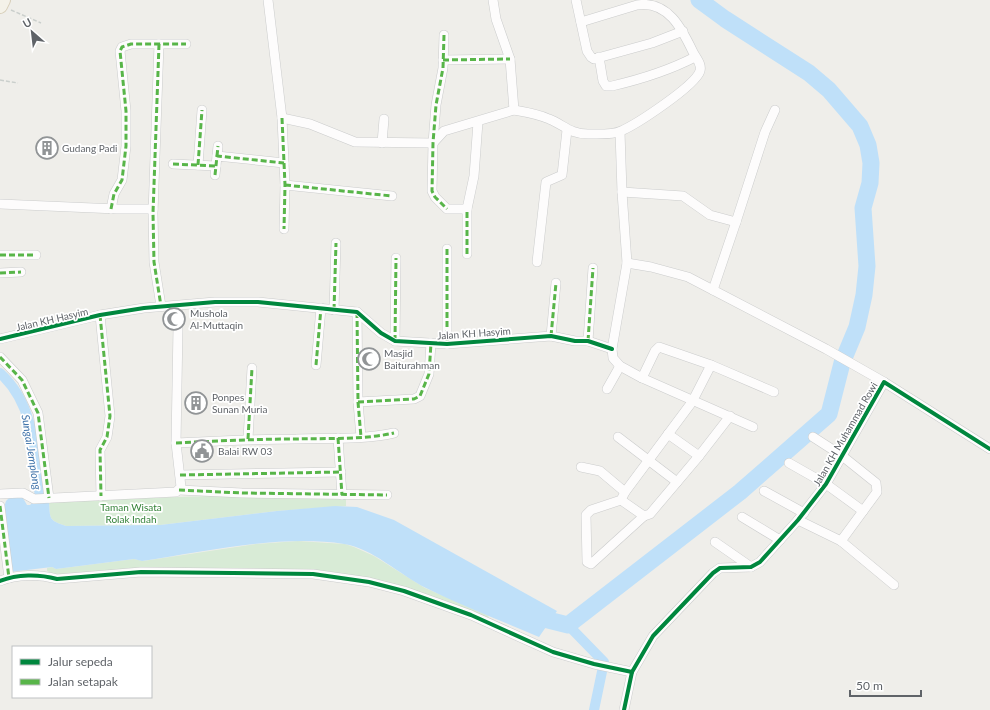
<svg xmlns="http://www.w3.org/2000/svg" width="990" height="710" font-family="Lato,sans-serif">
<rect width="100%" height="100%" fill="#efeeea"/>
<g fill="#d8ebd6">
<path d="M346,495V506L277,511L160,525L66,526C49,520 50,520 49,501L210,496Z"/>
<path d="M298,541L345,544L354,547L374,556L425,588L489,615L488,618L335,573L59,577L47,571V568L52,567L56,569L134,559L143,561L256,544Z"/>
</g>
<path fill="#bfe0f9" d="M19,496L23,498L27,505H30L33,502L49,501C50,520 49,520 66,526L160,525L277,511L335,506L357,507L394,520L557,611L539,637C502,621 462,606 426,588C400,575 372,548 344,544C281,534 205,552 142,561L134,559L56,569L52,567L10,572L3,511L6,501L10,497Z"/>
<g fill="none" stroke-linecap="round" stroke-linejoin="round">
<g stroke="#bfe0f9" stroke-width="10">
<path d="M0,373C37,406 35,460 41,507"/>
<path d="M568,625L604,662L594,710"/>
</g>
<path stroke="#bfe0f9" stroke-width="17" d="M528,615L568,625L740,492L829,414L842,363L857,327L864,295L867,266L863,208L870,183L871,163L868,145L860,126L829,90L809,73L725,19L699,0"/>
<path stroke="#cbcbca" stroke-width="9" stroke-dasharray="9 4.5" stroke-linecap="butt" d="M178,327V310"/>
<g stroke="#cbcccc" stroke-width="10">
<g id="minor">
<path d="M268,0L282,118L285,185L284,229"/>
<path d="M576,0L587,51L591,57L594,59L652,43L683,31"/>
<path d="M444,35L443,68L436,105L433,143L432,191L435,197L447,209H467"/>
<path d="M159,44L153,213L154,262L161,306"/>
<path d="M599,57L603,81L606,86H612C642,79 668,71 695,57"/>
<path d="M443,60L510,59"/>
<path d="M514,110C526,112 538,114 549,119C564,125 570,134 588,134C597,134 613,135 621,131C637,124 695,86 700,71C702,64 696,58 693,52C682,29 668,0 637,5L581,22"/>
<path d="M282,118L310,124L355,142L433,143"/>
<path d="M620,132L622,192L627,263L612,349L613,358L620,366L642,378L753,427"/>
<path d="M382,143L384,119"/>
<path d="M433,143L444,131L514,110L510,59L496,19L493,0"/>
<path d="M217,156L218,146"/>
<path d="M173,164L216,166"/>
<path d="M198,165L202,110"/>
<path d="M215,175L217,156L284,163"/>
<path d="M285,185L392,196"/>
<path d="M622,192L683,196L710,215L736,222L765,132L775,110"/>
<path d="M0,204L117,209H153"/>
<path d="M111,209L114,194L122,180L126,146V111L120,51L122,47L131,44H186"/>
<path d="M447,249V344"/>
<path d="M467,254V209L474,176L478,122"/>
<path d="M0,255H36"/>
<path d="M537,262L546,182L562,175L567,130"/>
<path d="M627,263L651,267L688,277L826,349L884,382"/>
<path d="M0,273L21,272"/>
<path d="M713,290L736,222"/>
<path d="M334,310L336,243"/>
<path d="M357,312L358,402L361,437"/>
<path d="M100,315L110,416L107,437L100,450L101,496"/>
<path d="M551,336L556,283"/>
<path d="M0,339L100,315L144,308L215,302H258L357,312L381,333L395,341L447,344L551,336L575,341H588L612,349"/>
<path d="M395,341L396,258"/>
<path d="M588,341L593,268"/>
<path d="M0,357L22,380L38,413L49,498"/>
<path d="M316,365L321,308"/>
<path d="M642,378L655,351L659,347L711,365L774,392"/>
<path d="M607,389L620,366"/>
<path d="M358,402L414,399L420,396L429,374L431,343"/>
<path d="M668,434L699,456L730,416"/>
<path d="M618,437L677,482"/>
<path d="M813,437L841,455L876,483L877,492L841,541"/>
<path d="M338,438L342,495"/>
<path d="M248,439L252,368"/>
<path d="M176,443C216,441 256,439 296,439C328,438 363,440 394,433"/>
<path d="M789,463L826,484L863,511"/>
<path d="M581,467L600,471L625,492"/>
<path d="M180,475L341,472"/>
<path d="M179,490L242,493L387,495"/>
<path d="M764,491L804,513"/>
<path d="M0,494L23,493L34,499L176,492L181,487L176,443L178,327"/>
<path d="M621,500L644,516L650,514L699,456"/>
<path d="M0,506L9,578"/>
<path d="M644,516L591,564L587,562L586,515L591,510L621,500L625,492L692,402L711,365"/>
<path d="M742,517L780,540"/>
<path d="M798,520L841,541L894,585"/>
<path d="M715,542L751,567"/>
<path d="M0,581C17,574 39,574 57,579L141,572L313,574L369,582L404,591L471,615L553,652L594,664L632,672"/>
<path d="M624,710L632,672L653,636L713,573L720,568L751,567L760,562L798,520L826,484L884,382L990,449"/>
</g>
</g>
<g stroke="#d7ceb8" stroke-width="16">
<path id="primary" d="M0,6L3,0"/>
</g>
<g stroke="#cacfcc" stroke-width="1.5" stroke-dasharray="4 2" stroke-linecap="butt">
<path d="M11,10L41,23"/>
<path d="M0,80L18,83"/>
</g>
<use href="#minor" stroke="#fdfcfc" stroke-width="9"/>
<use href="#primary" stroke="#f4f2e9" stroke-width="14"/>
<g stroke="#58b549" stroke-width="3" stroke-dasharray="6 3" stroke-linecap="butt">
<path d="M444,35L443,68L436,105L433,143L432,191L435,197L447,209"/>
<path d="M159,44L153,213L154,262L161,306"/>
<path d="M443,60L510,59"/>
<path d="M282,118L285,185L284,229"/>
<path d="M217,156L218,146"/>
<path d="M173,164L216,166"/>
<path d="M198,165L202,110"/>
<path d="M215,175L217,156L284,163"/>
<path d="M285,185L392,196"/>
<path d="M111,209L114,194L122,180L126,146V111L120,51L122,47L131,44H186"/>
<path d="M447,249V344"/>
<path d="M467,254V209"/>
<path d="M0,255H36"/>
<path d="M0,273L21,272"/>
<path d="M334,310L336,243"/>
<path d="M357,312L358,402L361,437"/>
<path d="M100,315L110,416L107,437L100,450L101,496"/>
<path d="M551,336L556,283"/>
<path d="M395,341L396,258"/>
<path d="M588,341L593,268"/>
<path d="M0,357L22,380L38,413L49,498"/>
<path d="M316,365L321,308"/>
<path d="M358,402L414,399L420,396L429,374L431,343"/>
<path d="M338,438L342,495"/>
<path d="M248,439L252,368"/>
<path d="M176,443C216,441 256,439 296,439C328,438 363,440 394,433"/>
<path d="M180,475L341,472"/>
<path d="M179,490L242,493L387,495"/>
<path d="M0,506L9,578"/>
</g>
<g stroke="#fff" stroke-width="6">
<g id="cycleway">
<path d="M0,339L100,315L144,308L215,302H258L357,312L381,333L395,341L447,344L551,336L575,341H588L612,349"/>
<path d="M0,581C17,574 39,574 57,579L141,572L313,574L369,582L404,591L471,615L553,652L594,664L632,672"/>
<path d="M624,710L632,672L653,636L713,573L720,568L751,567L760,562L798,520L826,484L884,382L990,449"/>
</g>
</g>
<use href="#cycleway" stroke="#00873e" stroke-width="4"/>
</g>
<defs>
<g id="building-ring" transform="scale(1.15)"><circle r="9.5" fill="#fff" stroke="#919496" stroke-width="1.5"/><path d="M-4-6H4V6H1V3H-1V6H-4ZM-2.5-4.3h1.7v1.8h-1.7ZM.8-4.3h1.7v1.8H.8ZM-2.5-1h1.7V.8h-1.7ZM.8-1h1.7V.8H.8Z" fill="#919496"/></g>
<g id="mosque-ring" transform="scale(1.15)"><circle r="9.5" fill="#fff" stroke="#919496" stroke-width="1.5"/><path d="M3.5-4.9A6 6 0 1 0 3.5 4.9A5 5 0 1 1 3.5-4.9Z" fill="#919496"/></g>
<g id="civic-ring" transform="scale(1.15)"><circle r="9.5" fill="#fff" stroke="#919496" stroke-width="1.5"/><path d="M-.6-6.5H3V-4.5H.6V-3L4-1V1h2V6H-6V1h2V-1L-.6-3ZM-1.2 2.5V6h2.4V2.5Z" fill="#919496"/></g>
</defs>
<g fill-rule="evenodd">
<use href="#building-ring" x="47" y="148"/>
<use href="#mosque-ring" x="174" y="319"/>
<use href="#mosque-ring" x="369" y="359"/>
<use href="#building-ring" x="196" y="403"/>
<use href="#civic-ring" x="202" y="451"/>
</g>
<g text-anchor="middle" dominant-baseline="central" stroke-width="3.5" stroke-linejoin="round" paint-order="stroke">
<g font-size="10" fill="#5f6368" stroke="#fff" text-anchor="start">
<text x="62" y="148">Gudang Padi</text>
<text x="190" y="313">Mushola<tspan x="190" dy="12">Al-Muttaqin</tspan></text>
<text x="384" y="353">Masjid<tspan x="384" dy="12">Baiturahman</tspan></text>
<text x="212" y="397">Ponpes<tspan x="212" dy="12">Sunan Muria</tspan></text>
<text x="218" y="451">Balai RW 03</text>
</g>
<g font-size="10" fill="#5f6368" stroke="#fff">
<text transform="translate(52 319) rotate(-13)">Jalan KH Hasyim</text>
<text transform="translate(474 333) rotate(-4)">Jalan KH Hasyim</text>
<text transform="translate(845 434) rotate(-60)">Jalan KH Muhammad Rowi</text>
</g>
<g font-size="10" fill="#348238" stroke="#fff">
<text x="131" y="507">Taman Wisata<tspan x="131" dy="12">Rolak Indah</tspan></text>
</g>
<g font-size="11" font-style="italic" fill="#4174aa" stroke="#fff">
<text transform="translate(32 452) rotate(81)">Sungai Jemplong</text>
</g>
</g>
<rect x="12" y="646" width="140" height="52" fill="#ffffff" stroke="#bfc1c3"/>
<rect x="20" y="659" width="20" height="6" fill="#00873e" stroke="#bfc1c3"/>
<text x="48" y="666" font-size="12" fill="#5f6368">Jalur sepeda</text>
<rect x="20" y="679" width="20" height="6" fill="#58b549" stroke="#bfc1c3"/>
<text x="48" y="686" font-size="12" fill="#5f6368">Jalan setapak</text>
<g transform="translate(32 32) rotate(332)" stroke="#ffffff" stroke-width="3" paint-order="stroke">
<path d="M0-3L7 15L0 10L-7 15Z" fill="#5f6368"/>
<text y="-6" font-size="11" font-weight="bold" text-anchor="middle" fill="#5f6368">U</text>
</g>
<path d="M850 690v6h71v-6" fill="none" stroke="#5f6368" stroke-width="2"/>
<text x="856" y="690" font-size="12" fill="#5f6368" stroke="#ffffff" stroke-width="3" paint-order="stroke">50 m</text>
</svg>
